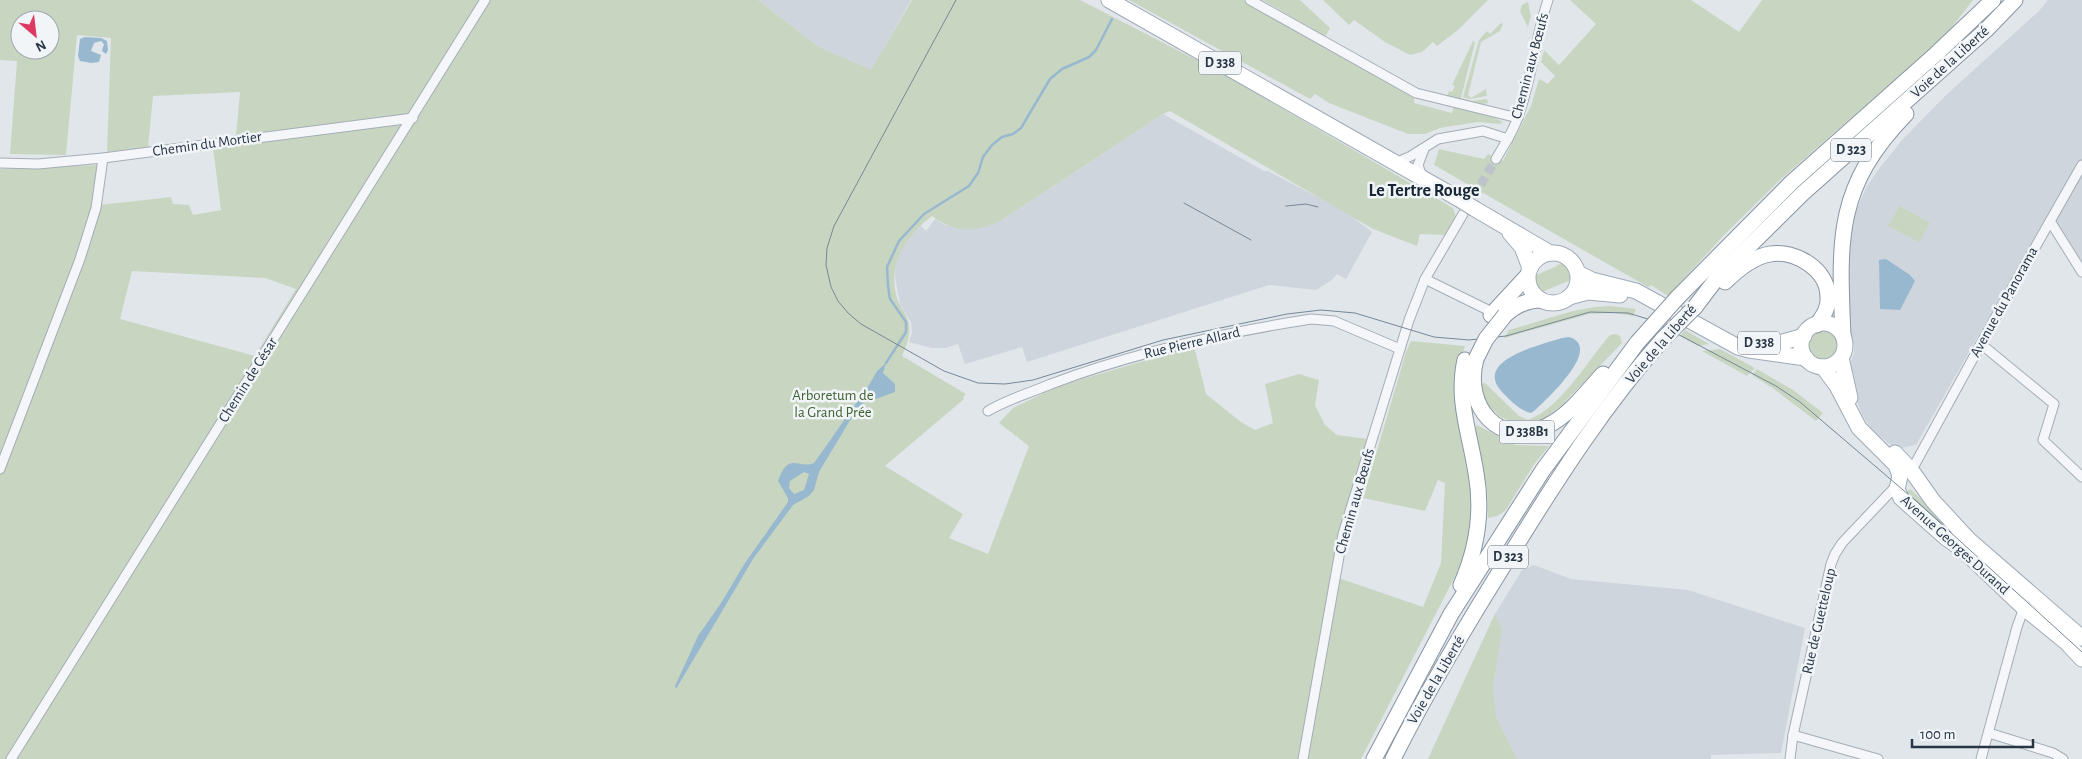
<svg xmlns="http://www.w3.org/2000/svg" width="2082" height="759" font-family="'Alegreya Sans',sans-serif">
<rect width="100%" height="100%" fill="#e1e6eb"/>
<g fill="#cfd5dd">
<path d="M758,0H911L871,71L819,47Z"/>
<path d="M2048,0H2082V262L2058,224L2048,214L1916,445L1896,449L1873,431L1862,415L1852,386L1849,366L1854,353V347L1847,326L1850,247L1853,217L1866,188L1878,170L1903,139L1945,96L2039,11Z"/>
<path d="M1163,114L1264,171H1268L1346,212L1372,232L1346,279L1337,274L1332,280L1316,290L1269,285L1027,362L1022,347L965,364L958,344L945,348H932L909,342L912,333L911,322L900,304L895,277L896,257L908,237L921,226L926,231L935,219L945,225L964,229L1002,220Z"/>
<path d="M1534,565L1571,579L1688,590L1805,628L1781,753L1711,755V759H1428L1495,614L1522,570Z"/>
</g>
<g fill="#c8d6c1" fill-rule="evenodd">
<path d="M0,0H758L819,47L871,70L912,0H1080L1218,71L1453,208L1456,217L1445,235L1420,234L1417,246L1373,229L1170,111L1163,114L1002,220C977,232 955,234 932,216C906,236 887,264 897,298C899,304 903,310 906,315C913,329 908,343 902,356L966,394L963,397L964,399L885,466L963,514L949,538L988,554L1029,446L999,423L1013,408L1059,386L1194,346L1206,394L1241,422L1255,430L1273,423L1265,384L1299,374L1319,380L1315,405L1325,425L1337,435L1367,439L1340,530L1330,575L1423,607L1441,563L1445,483L1438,480L1425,511L1363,498L1406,352L1411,341L1465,346C1446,396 1467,443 1471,493C1473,515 1469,535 1465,557L1361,759H0V169L98,165L100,205L171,197L173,204L189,205L193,215L221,210L212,140L236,135L240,92L153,96L148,148L107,152L111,38L77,35L66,155L10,154L17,61L0,60ZM20,20H50V50H20ZM132,271L265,278L296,289L255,356L120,319Z"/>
<path d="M1129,0H1243L1414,96V103L1452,113L1454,105L1489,115L1503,122L1500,124L1477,122L1440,128L1425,134H1408L1329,103L1315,94L1310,99Z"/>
<path d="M1263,0H1300L1330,28L1325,37Z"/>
<path d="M1323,0H1488L1458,30L1437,46L1433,42L1422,52L1410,55L1385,42L1354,20L1349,25Z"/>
<path d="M1570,0H1691L1739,32L1762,0H1973L1945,36L1780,180L1725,234L1668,296L1651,285L1648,287L1434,165L1439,149L1484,159L1488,154L1503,161L1531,106L1539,79L1548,84L1555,76L1541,62L1544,50L1559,65L1596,24Z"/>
<path d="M1528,2L1531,16L1528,27L1520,11L1522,5Z"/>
<path d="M1501,23L1503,24L1500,31L1481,42L1468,95L1471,98L1486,89L1487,96L1470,99L1463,97L1479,40L1487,31L1490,34Z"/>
<path d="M1473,41L1475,42L1461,98L1471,101L1487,99L1488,103L1477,105L1447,97L1449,91L1452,92L1455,86L1452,85Z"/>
<path d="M1900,206L1930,223L1919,242L1888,226Z"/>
<path d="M1561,263H1564L1570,270L1571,280L1544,291L1545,295L1540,292V289L1534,280V276L1557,266L1558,264L1560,265Z"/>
<path d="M1610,306L1636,309L1633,316L1614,313L1589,314L1504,338L1509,330C1543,321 1574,307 1610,306Z"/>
<circle cx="1824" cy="346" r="17"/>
<path d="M1685,330L1709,344L1698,346L1680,336Z"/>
<path d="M1616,334L1620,336L1622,343L1560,407L1535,425L1515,424L1499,416L1486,403L1479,384L1485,383L1519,416L1528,420C1561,408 1587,361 1610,335Z"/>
<path d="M1720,349L1755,368L1747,376L1702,351Z"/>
<path d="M1757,369L1793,390L1823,413L1816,421L1774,389L1752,375Z"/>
<path d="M1477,425L1515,445L1549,446L1535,463L1505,511L1497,516L1488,518L1487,488L1472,429Z"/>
<path d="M1910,489L2026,595L2021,600L1907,496L1906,492Z"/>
<path d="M1495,614L1502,629L1493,686L1496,717L1517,759H1428Z"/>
</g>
<g fill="#98b8cf" fill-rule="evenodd">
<path d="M85,37L101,38L107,41L108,50L106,54L102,51L104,44L101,41L94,43L91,51L101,55L99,62L91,63L80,61L78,56L80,39Z"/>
<path d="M1886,259L1910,275L1915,281L1900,310L1880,309L1879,260Z"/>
<path d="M1569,337C1604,347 1546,400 1534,411L1531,413C1519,410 1511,401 1503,393C1471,360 1541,345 1562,338Z"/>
<path d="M886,363L883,373L895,384V392L862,404L849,422L819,472L814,490L809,496L793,505L753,559L676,689L675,686L698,636L721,603L745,563L788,502V498L778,481C789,450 798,470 814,463L869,385L877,371ZM804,472L809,474L804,490L794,494L789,488L790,481Z"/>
</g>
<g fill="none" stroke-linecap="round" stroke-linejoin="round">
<path stroke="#98b8cf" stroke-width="2.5" d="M886,363L906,332V322L890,299L888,286L887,267L899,241L924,214L969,186L978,173L983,157L992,145L1002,137L1013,134L1021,128L1050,79L1062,69L1089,57L1096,50L1112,19"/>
<path stroke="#bcc3ca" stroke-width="9" stroke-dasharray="9 4.5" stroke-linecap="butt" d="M1467,208L1496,159"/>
<g stroke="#a5adb6" stroke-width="11">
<g id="minor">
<path d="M1250,0L1416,93L1518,118"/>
<path d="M1496,159C1504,145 1513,132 1518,117C1532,79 1535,38 1548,0"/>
<path d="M0,163L38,164L103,158L413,118"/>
<path d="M1395,163L1411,156L1438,139L1483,131L1508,139"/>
<path d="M1422,177L1418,165L1424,149"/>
<path d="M2050,221L2082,272"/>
<path d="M1425,279L1494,313"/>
<path d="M1981,344L2054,404L2043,440L2082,477"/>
<path d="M988,411C1008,399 1030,393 1051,384C1135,352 1222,333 1311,319L1334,321L1400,349"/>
<path d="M0,469L80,259L96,208L103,158"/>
<path d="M1909,471L1915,464L1999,311L2082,165"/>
<path d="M1989,733L2053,753L2063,759"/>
<path d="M1793,735L1878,759"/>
<path d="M11,759L485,0"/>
<path d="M1303,759L1343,534L1409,320L1425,279L1463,214"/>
<path d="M1790,759L1793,735L1831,564L1835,554L1842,543L1897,485"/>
<path d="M1981,759L2017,627L2025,605"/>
</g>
</g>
<g stroke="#9fabb8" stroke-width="17">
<g id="primary">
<path d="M1109,0L1459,199"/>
<path d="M1475,209L1550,253"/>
<path d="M1510,233L1522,247L1530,268"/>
<circle cx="1553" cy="278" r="25"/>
<path d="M1578,273L1592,280L1636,291L1738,347L1749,350L1806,358"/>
<path d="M1569,297L1588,292L1620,295"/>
<circle cx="1823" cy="345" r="22"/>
<path d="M1754,343L1783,342L1804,336"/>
<path d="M1841,358L1850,398"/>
<path d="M1823,367L1837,386L1859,428L1896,465L1900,476L1897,489L1901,498L1946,538L1962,549L2023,607L2067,643L2082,659"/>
<path d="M1895,453L1911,470L1933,501L1969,540L2082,638"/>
</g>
</g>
<g stroke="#8795a3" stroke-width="17">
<g id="trunk">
<path d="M1725,282C1737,270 1753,257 1770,254C1795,250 1828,269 1828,297C1829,308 1823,316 1817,325"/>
<path d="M1678,297L1792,182L1936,54L1993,0"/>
<path d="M1695,307L1717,278L1802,194L1986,30L2015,0"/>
<path d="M1491,315L1527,276"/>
<path d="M1505,315C1516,305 1527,300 1541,300"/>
<path d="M1843,336C1839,240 1835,187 1906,114"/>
<path d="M1476,359C1463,407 1500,449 1547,426C1570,415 1586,392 1603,374"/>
<path d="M1461,585C1477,549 1483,512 1476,473C1470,434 1456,400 1465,360"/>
<path d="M1374,759L1451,614L1543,470L1637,343"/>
<path d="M1393,759C1429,687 1471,617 1514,549C1559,476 1606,403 1663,339"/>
</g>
</g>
<use href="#minor" stroke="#f4f6f9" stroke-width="9"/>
<use href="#primary" stroke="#fff" stroke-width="15"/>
<use href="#trunk" stroke="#fff" stroke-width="15"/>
<g stroke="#788796" stroke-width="1">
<path d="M956,0L834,226L827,248L826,265L831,287L838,301L848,313L861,324L944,371L978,383L1005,384L1033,380L1163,340L1287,314L1321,310L1355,313L1434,337L1469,340L1506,336L1590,312L1628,313L1651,320L1776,386L1800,402L1916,501L2082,652"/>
<path d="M1184,203L1251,240"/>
<path d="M1286,206L1306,204L1318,207"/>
</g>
<g stroke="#9fabb8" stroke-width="17" stroke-linecap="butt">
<path id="primary-bridge" d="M1459,199L1475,209"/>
</g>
<g stroke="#8795a3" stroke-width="17" stroke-linecap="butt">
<g id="trunk-bridge">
<path d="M1663,339L1695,307"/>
<path d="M1637,343L1678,297"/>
<path d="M1476,359L1486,339L1505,315"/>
</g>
</g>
<use href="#primary-bridge" stroke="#fff" stroke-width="15"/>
<use href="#trunk-bridge" stroke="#fff" stroke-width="15"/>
</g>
<g text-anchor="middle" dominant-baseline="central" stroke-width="5" stroke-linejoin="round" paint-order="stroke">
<g fill="#f1f5f8" stroke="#646f7b" stroke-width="1">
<rect x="1199" y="51.5" width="42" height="23" rx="4"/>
<rect x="1831" y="138.5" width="40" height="23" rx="4"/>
<rect x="1738" y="331.5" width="42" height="23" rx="4"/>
<rect x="1499.5" y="420.5" width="55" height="23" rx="4"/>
<rect x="1488" y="545.5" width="40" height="23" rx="4"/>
</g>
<g font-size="14" font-weight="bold" fill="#273545">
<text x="1220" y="63">D 338</text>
<text x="1851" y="150">D 323</text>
<text x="1759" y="343">D 338</text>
<text x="1527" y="432">D 338B1</text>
<text x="1508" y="557">D 323</text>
</g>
<g font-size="15" fill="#273545" stroke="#f1f5f8">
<text transform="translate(1950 62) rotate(-42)">Voie de la Liberté</text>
<text transform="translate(1530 66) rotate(-75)">Chemin aux Bœufs</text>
<text transform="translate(207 144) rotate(-8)">Chemin du Mortier</text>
<text transform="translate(2004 302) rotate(-61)">Avenue du Panorama</text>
<text transform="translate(1192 343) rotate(-13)">Rue Pierre Allard</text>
<text transform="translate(1661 344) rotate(-49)">Voie de la Liberté</text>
<text transform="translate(248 380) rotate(-58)">Chemin de César</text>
<text transform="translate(1355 501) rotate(-74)">Chemin aux Bœufs</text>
<text transform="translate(1955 545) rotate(42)">Avenue Georges Durand</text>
<text transform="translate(1819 621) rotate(-77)">Rue de Guetteloup</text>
<text transform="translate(1436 680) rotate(-60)">Voie de la Liberté</text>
</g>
<g font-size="15" fill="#416233" stroke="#f1f5f8">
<text x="833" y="395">Arboretum de<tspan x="833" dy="17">la Grand Prée</tspan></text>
</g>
<g font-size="18" font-weight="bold" fill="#192635" stroke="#f1f5f8">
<text x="1424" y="191">Le Tertre Rouge</text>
</g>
</g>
<g transform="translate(35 35) rotate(152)"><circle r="24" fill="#f1f5f8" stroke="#a0a8b0"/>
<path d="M0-4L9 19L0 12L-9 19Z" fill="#dd3962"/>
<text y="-8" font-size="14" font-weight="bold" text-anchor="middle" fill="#273545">N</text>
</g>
<path d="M1912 739v8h121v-8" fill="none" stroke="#273545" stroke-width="2.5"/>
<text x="1920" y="739" font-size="15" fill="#273545" stroke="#f1f5f8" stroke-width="4" paint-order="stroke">100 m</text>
</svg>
